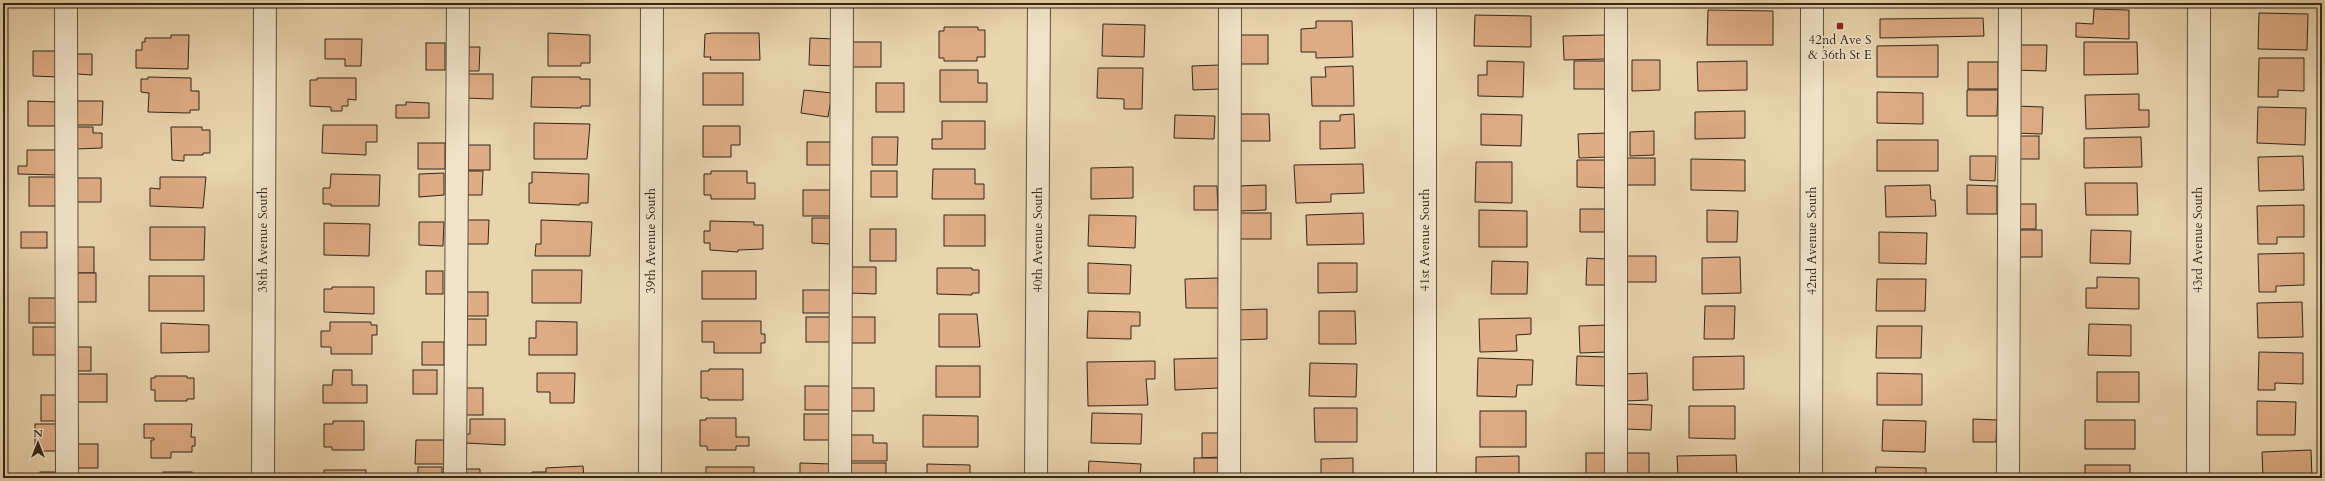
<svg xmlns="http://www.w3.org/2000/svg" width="2325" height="481" font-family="Cardo,serif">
<rect width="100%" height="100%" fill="#e9d4ac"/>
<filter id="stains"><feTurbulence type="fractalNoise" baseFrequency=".005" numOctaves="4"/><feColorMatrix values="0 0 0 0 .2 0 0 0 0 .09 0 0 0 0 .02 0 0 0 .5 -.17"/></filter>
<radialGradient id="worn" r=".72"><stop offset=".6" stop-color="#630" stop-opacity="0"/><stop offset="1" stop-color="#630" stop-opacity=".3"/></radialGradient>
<g fill="#dfac85" stroke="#31271b">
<path d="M2094,9L2129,10V39L2076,37V23L2093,24Z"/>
<path d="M1708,10L1773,11V45H1707Z"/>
<path d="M2259,13L2308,14L2307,50L2258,49Z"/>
<path d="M1475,15L1531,16V47L1474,46Z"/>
<path d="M1983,18L1984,36L1880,38V19Z"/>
<path d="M1316,21H1352L1353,57L1316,58V52H1301V29L1316,28Z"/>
<path d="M1103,24L1145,25L1144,57L1102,56Z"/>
<path d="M944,27H978V30H985V57H977V61H944V58H939V31H944Z"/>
<path d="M548,33L590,35V63H581V66H548Z"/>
<path d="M712,33H759L760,60H710L711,57H704L705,34Z"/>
<path d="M171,35H189L188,69L136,68V50H142V42H145V38H171Z"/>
<rect x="1237" y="35" width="31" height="29"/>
<path d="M1605,35L1606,59L1564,60L1563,36Z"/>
<path d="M810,38L836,39V66L809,65Z"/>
<path d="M325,39H362L361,66H345V59H325Z"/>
<rect x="852" y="42" width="29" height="25"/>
<path d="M2084,42H2137L2138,74L2084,75Z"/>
<rect x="426" y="43" width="19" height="27"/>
<path d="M1938,45V77H1877V46Z"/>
<path d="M2014,45H2047L2046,71L2014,70Z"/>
<path d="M463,47H480L479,71H463Z"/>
<path d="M33,51H59V77L33,76Z"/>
<path d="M77,54H92V75L77,74Z"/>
<path d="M2259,58H2304V91L2278,90V97H2258Z"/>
<path d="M1632,60H1660V90L1632,91Z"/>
<path d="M1487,61L1524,62L1523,97L1478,96V75H1487Z"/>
<rect x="1574" y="61" width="31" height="28"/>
<path d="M1747,61V90L1698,91L1697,62Z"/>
<rect x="1968" y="62" width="30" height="27"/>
<path d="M1219,65L1220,89L1193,90L1192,66Z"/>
<path d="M1353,66L1354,106H1312L1311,77H1326L1325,67Z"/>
<path d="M1098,68H1143L1142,109H1124V99L1097,98Z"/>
<path d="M940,70H978V83H987V102H940Z"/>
<rect x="703" y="73" width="40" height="32"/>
<path d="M464,74H493V99L464,98Z"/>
<path d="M148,77L191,78V91H199V110H190V113L148,112L149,93L141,92V79H148Z"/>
<path d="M532,77H580V79H590V106H581V108L531,107Z"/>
<path d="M317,78H356V100L348,99V106H342V111H331V107L310,106V80H317Z"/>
<rect x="876" y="83" width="28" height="29"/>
<path d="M804,90L832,93L828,117L801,113Z"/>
<path d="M1967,90H1998L1997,116H1967Z"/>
<path d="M1877,92L1923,93V124L1877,123Z"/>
<path d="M2139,94V110H2149V127L2086,129L2085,95Z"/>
<path d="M28,101L59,102V126H28Z"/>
<path d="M76,101H103L102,125H76Z"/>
<path d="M406,102L429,103V118H396V105H406Z"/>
<path d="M2015,106L2043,107L2042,134L2015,133Z"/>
<path d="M2258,107L2306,108L2305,145L2257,143Z"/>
<path d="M1745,111V138L1695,139V112Z"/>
<path d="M1238,114H1269L1270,141H1238Z"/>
<path d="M1354,114L1355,148L1320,149V121H1340V115Z"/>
<path d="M1481,114L1522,115L1521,146L1481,145Z"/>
<path d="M1175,115L1215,116L1214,139L1174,138Z"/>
<path d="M942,121H985V149H932V139H942Z"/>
<path d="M534,123L590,124L587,159H534Z"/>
<path d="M323,125H377V142H366V155L322,153Z"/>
<path d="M703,126H740V145H731V157H703Z"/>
<path d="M76,127H93V133H102V148L76,149Z"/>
<path d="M171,127H202V130H210V153H203V155H184V161L172,160Z"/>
<path d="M1654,131V155L1630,156V132Z"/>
<path d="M1606,133L1607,157L1579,158L1578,134Z"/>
<rect x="2014" y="136" width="25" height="23"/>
<path d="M872,137H898L897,165H872Z"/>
<path d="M2141,137L2142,167L2084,168V138Z"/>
<rect x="1877" y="140" width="61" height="31"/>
<rect x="807" y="142" width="25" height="23"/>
<rect x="418" y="143" width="27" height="26"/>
<rect x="463" y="145" width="27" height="25"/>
<path d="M27,150H58V175L18,174V166H27Z"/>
<path d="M1970,156H1996L1995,181L1970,180Z"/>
<path d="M2303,156L2304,190L2259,191L2258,157Z"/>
<rect x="1625" y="158" width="30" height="27"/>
<path d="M1691,159L1745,160V191L1691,190Z"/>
<path d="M1577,160H1608L1607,188L1577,187Z"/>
<path d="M1476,162H1512V203L1475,202Z"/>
<path d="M1363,164L1364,193L1331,194V202L1296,203L1294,165Z"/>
<path d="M1133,167V198L1091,199V168Z"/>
<path d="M933,169H975V184H984V199H932Z"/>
<path d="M463,171H483L482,195H463Z"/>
<path d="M711,171H747V183H755V199H711V195H704V174H711Z"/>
<rect x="871" y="171" width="26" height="26"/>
<path d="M532,172L589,174L588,203H580V205L529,203V183H532Z"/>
<path d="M444,173V195L419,197V174Z"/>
<path d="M331,174L380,175L379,206H331V204H323V188H330Z"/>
<rect x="29" y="177" width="29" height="29"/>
<path d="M160,177H206L203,208L150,206V188L160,189Z"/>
<path d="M77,178H101V202H76Z"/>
<path d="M2085,183H2137L2138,215H2086Z"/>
<path d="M1266,185V210L1239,211L1238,186Z"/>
<path d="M1930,185L1931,200H1935L1936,216L1886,217L1885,186Z"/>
<path d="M1967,185L1997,186V214H1967Z"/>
<path d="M1194,186H1217L1218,210H1194Z"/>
<rect x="803" y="190" width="28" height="26"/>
<rect x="2014" y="204" width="22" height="25"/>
<path d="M2304,205V237H2277V244H2258L2257,206Z"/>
<path d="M1580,209H1606L1605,232H1580Z"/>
<path d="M1479,210L1527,211V247H1479Z"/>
<path d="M1707,210L1738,211L1737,242H1707Z"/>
<rect x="1237" y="213" width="34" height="26"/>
<path d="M1363,213L1364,244L1307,245L1306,215Z"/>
<rect x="944" y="215" width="41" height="31"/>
<path d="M1089,215L1136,216L1135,248L1088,246Z"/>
<path d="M812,218H831L830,244L812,243Z"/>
<path d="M464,220H489L488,244H464Z"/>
<path d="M541,220L592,222L590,256H535L536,244H541Z"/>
<path d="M710,221L754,222V225H763V249L738,250V252L710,250V243H704V231H710Z"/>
<path d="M419,222H444L443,246L419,245Z"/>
<path d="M324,223L370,224L369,256L324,255Z"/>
<path d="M150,227H205L204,260H150Z"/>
<rect x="870" y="229" width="26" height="32"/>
<path d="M2014,230H2042V257H2013Z"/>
<path d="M2091,230L2131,231L2130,264L2090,263Z"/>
<rect x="21" y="232" width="26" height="16"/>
<path d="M1879,232L1927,233L1926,264L1879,263Z"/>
<rect x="76" y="247" width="18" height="26"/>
<path d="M2304,253V285L2276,286V292H2259L2258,254Z"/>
<path d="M1625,256H1656V282H1624Z"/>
<path d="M1740,257L1741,293L1702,294V258Z"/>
<path d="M1587,258L1607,259L1606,285H1586Z"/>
<path d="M1492,261L1528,262L1527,294H1491Z"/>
<path d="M1088,263L1131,265L1130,294L1088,293Z"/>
<path d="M1318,263H1357V292L1318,293Z"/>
<path d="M851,267H876V294L851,293Z"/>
<path d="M937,268H972V270H979V293H972V295L937,294Z"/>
<path d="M532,270H582L581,303H532Z"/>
<rect x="426" y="271" width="17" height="23"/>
<rect x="702" y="271" width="54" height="28"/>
<rect x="75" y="273" width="21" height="29"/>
<rect x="149" y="276" width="55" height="35"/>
<path d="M2097,277L2139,278V309L2086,308V288H2097Z"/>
<path d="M1218,278L1219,308H1186L1185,279Z"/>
<path d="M1877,279H1926L1925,311H1876Z"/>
<path d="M332,287H374V314L324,312V289H332Z"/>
<rect x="803" y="290" width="28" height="23"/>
<rect x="464" y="292" width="24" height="24"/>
<rect x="29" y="298" width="31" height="25"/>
<path d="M2302,302L2303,337L2258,338L2257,303Z"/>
<path d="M1705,306H1735L1734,339H1704Z"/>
<path d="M1267,309V339L1236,340L1235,310Z"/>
<path d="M1088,311L1140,312V326H1131V339L1087,338Z"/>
<path d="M1319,311H1355L1356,344H1319Z"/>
<path d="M939,314H977L980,347H939Z"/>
<rect x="806" y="317" width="25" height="25"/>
<rect x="850" y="317" width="25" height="26"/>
<path d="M1531,318V334L1516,335L1517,351L1480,352L1479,319Z"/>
<rect x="464" y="319" width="22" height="26"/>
<path d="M536,321L577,322V355H529V338H536Z"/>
<path d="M702,321H761V334H765V343H761V353H714V342H702Z"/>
<path d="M330,322H371V325H377V335H372V354H331V347H321V331H330Z"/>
<path d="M161,323L209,325V352L161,353Z"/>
<path d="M2089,324L2131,325V356L2088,355Z"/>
<path d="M1606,325L1607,352L1580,353L1579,326Z"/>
<path d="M1877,326H1922L1921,358H1876Z"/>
<rect x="33" y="327" width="28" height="28"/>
<rect x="422" y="342" width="22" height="23"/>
<rect x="76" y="347" width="15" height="24"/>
<path d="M2259,352L2303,353V384L2275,383V390H2258Z"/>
<path d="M1577,356L1607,357L1606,386L1576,385Z"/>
<path d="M1744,356V389L1693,390V357Z"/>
<path d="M1219,358V388L1175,390L1174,359Z"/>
<path d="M1478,358L1533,360L1532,385H1517L1516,397L1477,396Z"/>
<path d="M1155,361V379H1146L1148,405L1088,406L1087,362Z"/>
<path d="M1310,363L1357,364L1356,397L1309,396Z"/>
<rect x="936" y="366" width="44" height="31"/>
<path d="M709,369H743V400H708V398H701V371H709Z"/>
<path d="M333,370H352V385H367V403H323V385H332Z"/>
<rect x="413" y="370" width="24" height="24"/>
<rect x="2097" y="372" width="42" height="30"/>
<path d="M537,373H575L574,403H550V392H537Z"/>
<path d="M1647,373L1648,400L1625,401L1624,374Z"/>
<path d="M1877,373L1922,374V405H1877Z"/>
<rect x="75" y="374" width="32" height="28"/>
<path d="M155,376H187V378H194V399H187V401H155V390H151V378H155Z"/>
<rect x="805" y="386" width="25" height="24"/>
<rect x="466" y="388" width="17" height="27"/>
<rect x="849" y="388" width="25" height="23"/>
<rect x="41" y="395" width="17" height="26"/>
<path d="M2257,401L2296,402L2295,435H2257Z"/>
<path d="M1626,404L1652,405L1651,430L1625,429Z"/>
<path d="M1689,406H1735V439L1689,438Z"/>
<path d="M1314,408H1357V442H1315Z"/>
<rect x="1480" y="411" width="46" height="36"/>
<path d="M1092,413L1142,414L1141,444L1091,443Z"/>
<rect x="804" y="414" width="27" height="26"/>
<path d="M923,415L978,416V447H923Z"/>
<path d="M706,418H736V437H749V446H736V450H707V446H700V420H706Z"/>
<path d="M470,419H505V445L465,443V434H470Z"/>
<path d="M1973,419L1997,420L1996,442H1973Z"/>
<path d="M1883,420L1926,421L1925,452L1882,451Z"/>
<rect x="2085" y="420" width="50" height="29"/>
<path d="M333,421H364V450H332V447H324V424H333Z"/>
<rect x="35" y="424" width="21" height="27"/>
<path d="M144,424H192L191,437H195V446H192V452H171V458H151V440H154V438H144Z"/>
<path d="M1202,433H1219V457L1202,458Z"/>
<path d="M849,435H873V443H887V461H849Z"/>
<path d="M416,440H444V464H415Z"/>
<rect x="76" y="444" width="22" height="24"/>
<path d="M2311,450L2312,478H2263L2262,452Z"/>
<rect x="1586" y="453" width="20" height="25"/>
<rect x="1624" y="453" width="25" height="25"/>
<path d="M1736,455L1737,478H1678L1677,456Z"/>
<path d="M1519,456V478H1476V457Z"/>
<rect x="1194" y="458" width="25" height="20"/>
<path d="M1353,458V478H1321V459Z"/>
<path d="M1089,461L1141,464L1140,478H1088Z"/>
<path d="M800,463L832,464L831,478H800Z"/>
<rect x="849" y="463" width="37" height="15"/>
<path d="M927,464L970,465V478H927Z"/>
<rect x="2085" y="465" width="45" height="13"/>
<path d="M583,466L584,478H526L532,476V472H546V468Z"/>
<rect x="418" y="467" width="24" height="11"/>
<rect x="706" y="467" width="48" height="11"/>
<path d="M1876,467L1926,468V478H1875Z"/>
<path d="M465,469H480V478H464Z"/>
<rect x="324" y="470" width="42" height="8"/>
<rect x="40" y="472" width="18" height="6"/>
<rect x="163" y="472" width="29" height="6"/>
</g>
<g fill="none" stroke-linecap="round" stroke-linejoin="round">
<g stroke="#5f523f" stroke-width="24">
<g id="minor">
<path d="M66,3L67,478"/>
<path d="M1616,3V478"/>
<path d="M263,478L265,3"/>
<path d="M455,478L458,3"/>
<path d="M650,478L652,3"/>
<path d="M840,478L842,3"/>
<path d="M1036,478L1039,3"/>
<path d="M1229,478L1230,3"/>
<path d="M1425,478V3"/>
<path d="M1811,478L1812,3"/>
<path d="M2008,478L2010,3"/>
<path d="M2198,478L2199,3"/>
</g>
</g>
<use href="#minor" stroke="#f1e3c9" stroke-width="22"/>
</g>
<rect fill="#8f2418" stroke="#f1e3c9" stroke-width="1.5" x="1836" y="22" width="8" height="8" rx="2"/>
<g text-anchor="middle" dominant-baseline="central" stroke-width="3.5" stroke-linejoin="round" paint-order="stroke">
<g font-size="13" fill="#31271b" stroke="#f1e3c9">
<text x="1840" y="40">42nd Ave S<tspan x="1840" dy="15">&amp; 36th St E</tspan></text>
</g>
<g font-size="13" fill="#31271b" stroke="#f1e3c9">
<text transform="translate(263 240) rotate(-90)">38th Avenue South</text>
<text transform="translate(1038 240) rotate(-90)">40th Avenue South</text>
<text transform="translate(1425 240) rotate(-90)">41st Avenue South</text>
<text transform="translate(2198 240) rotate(-90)">43rd Avenue South</text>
<text transform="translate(651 241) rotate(-90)">39th Avenue South</text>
<text transform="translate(1812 241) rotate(-90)">42nd Avenue South</text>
</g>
</g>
<rect width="2325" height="481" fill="none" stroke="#e9d4ac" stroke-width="16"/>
<rect x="4" y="4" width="2317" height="473" fill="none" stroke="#31271b" stroke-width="2"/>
<rect x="8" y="8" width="2309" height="465" fill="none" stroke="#31271b"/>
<g transform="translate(38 443)" stroke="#f1e3c9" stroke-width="3" paint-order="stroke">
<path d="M0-3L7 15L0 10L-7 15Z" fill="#31271b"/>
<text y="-6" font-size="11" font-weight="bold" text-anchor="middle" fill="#31271b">N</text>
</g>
<rect width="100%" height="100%" filter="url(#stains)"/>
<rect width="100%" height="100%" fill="url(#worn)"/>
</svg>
